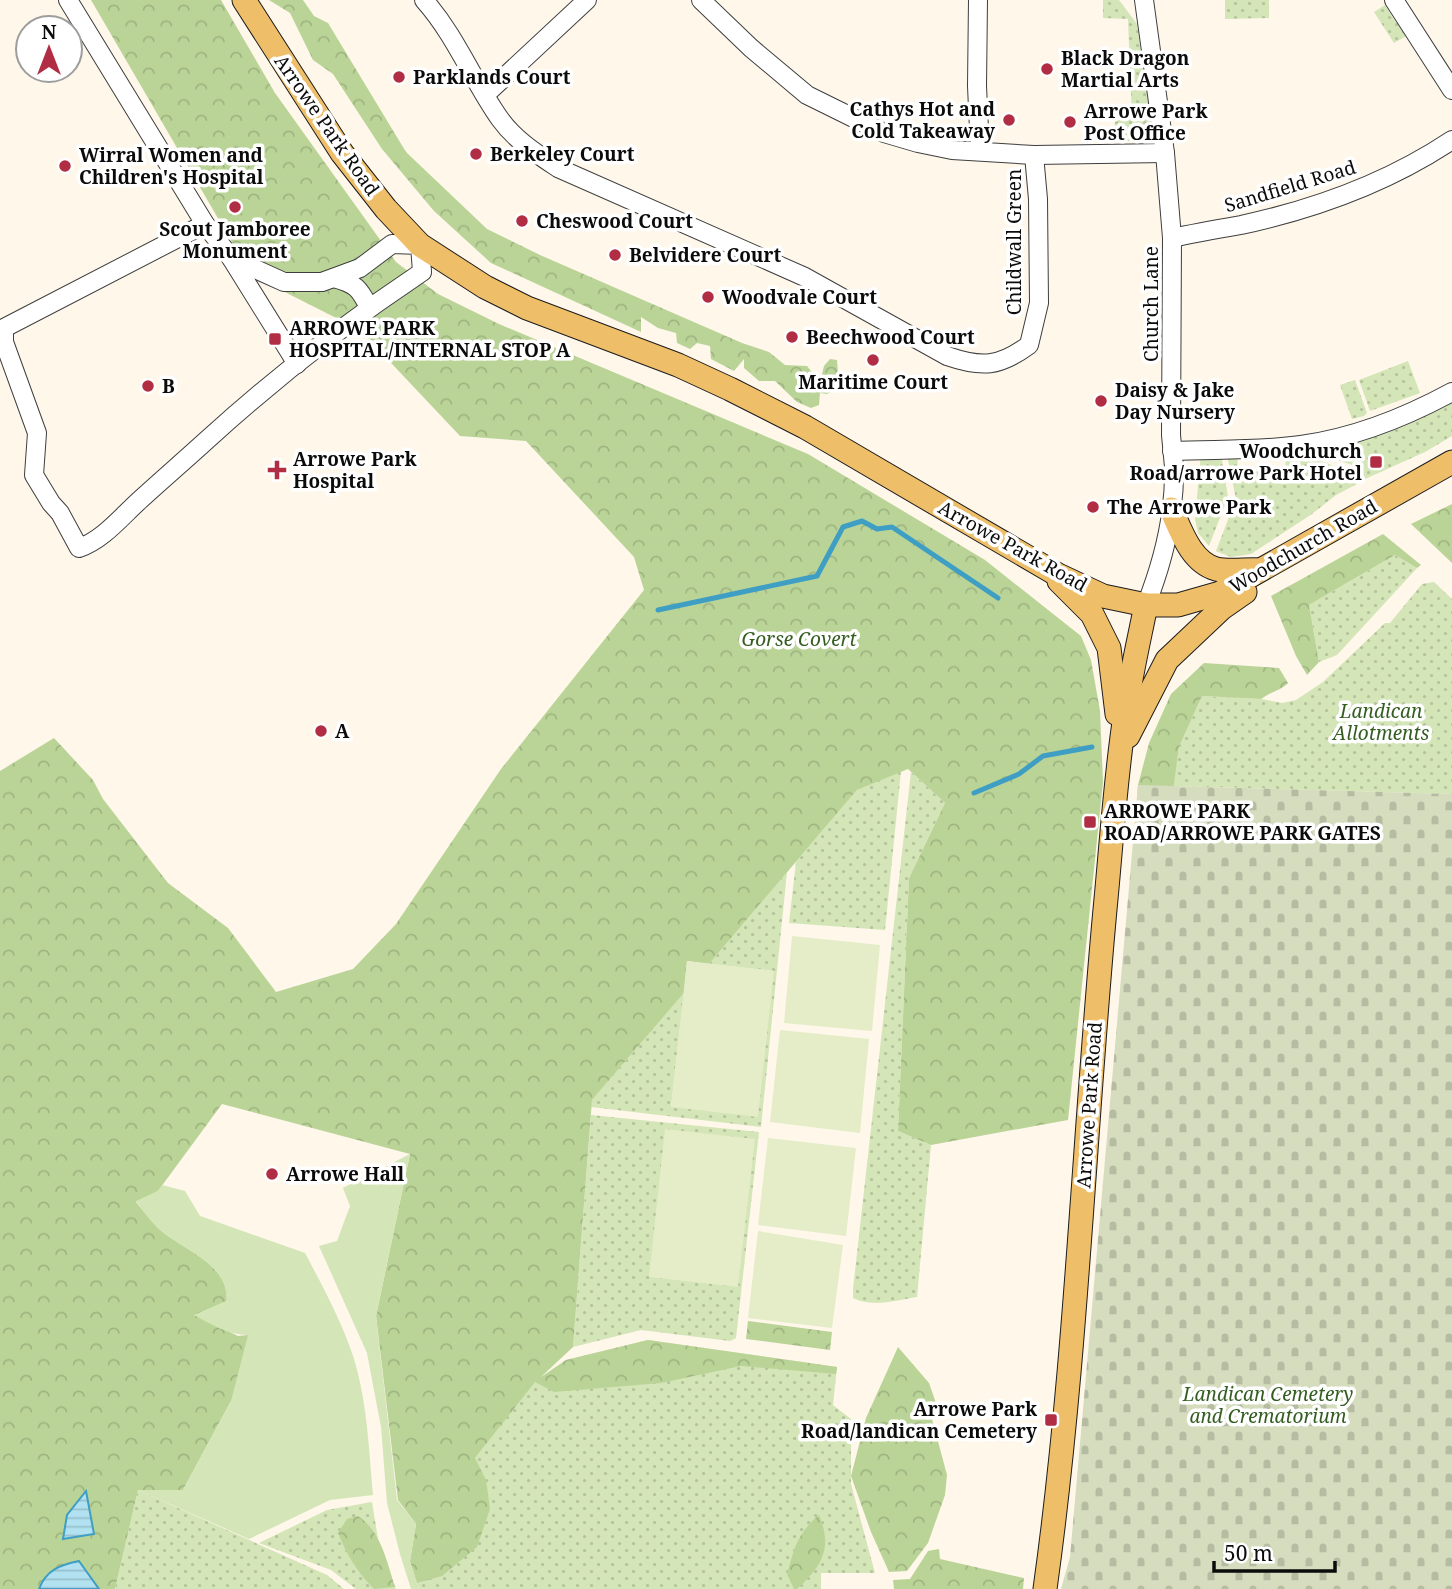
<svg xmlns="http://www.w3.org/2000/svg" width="1452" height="1589" font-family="'Noto Serif',serif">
<defs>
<pattern id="grass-dots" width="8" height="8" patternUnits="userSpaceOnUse" patternTransform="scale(1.75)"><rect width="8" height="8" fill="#d4e5b7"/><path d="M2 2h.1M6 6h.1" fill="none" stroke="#b5c39c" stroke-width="1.8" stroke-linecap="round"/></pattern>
<pattern id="forest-crowns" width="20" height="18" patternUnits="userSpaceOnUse" patternTransform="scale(1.75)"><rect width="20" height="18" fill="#bad497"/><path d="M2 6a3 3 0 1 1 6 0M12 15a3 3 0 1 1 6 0" fill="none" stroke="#9fb581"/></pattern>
<pattern id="cemetery-stones" width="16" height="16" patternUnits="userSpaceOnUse" patternTransform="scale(1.75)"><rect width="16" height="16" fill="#d6ddbe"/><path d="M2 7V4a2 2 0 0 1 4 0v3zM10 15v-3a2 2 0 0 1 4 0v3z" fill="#b6bca2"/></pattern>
<pattern id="water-rules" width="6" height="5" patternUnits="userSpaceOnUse" patternTransform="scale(1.75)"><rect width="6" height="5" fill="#b2e1f1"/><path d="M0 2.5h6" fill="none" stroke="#98c0cd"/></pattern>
</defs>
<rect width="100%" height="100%" fill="#fef7ea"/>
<g fill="url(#grass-dots)">
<path d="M1103,0H1119L1137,24L1152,129C1142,142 1129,141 1114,142L1115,120L1132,119L1128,19L1103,18Z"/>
<path d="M1225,0H1269V18L1225,19Z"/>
<path d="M1385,5L1396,23L1408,16L1417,30L1394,43L1374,12Z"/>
<path d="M1408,361L1420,393L1370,411L1359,380Z"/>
<path d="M1355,380L1367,413L1364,416L1352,419L1340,385Z"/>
<path d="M1452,399V436L1425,452L1365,479L1358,467C1346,462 1328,460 1323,448Z"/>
<path d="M1313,449L1322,461L1353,475L1357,484L1336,495L1312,514L1251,554L1231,557L1216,551L1236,499L1227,455H1238L1237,471L1285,472L1286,452Z"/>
<path d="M1201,453L1221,454L1228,497L1209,546L1198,533L1195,519Z"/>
<path d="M1395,555L1417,568L1337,655L1319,662L1309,605Z"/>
<path d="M1434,582L1452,599V794L1173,786L1179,747L1202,696L1261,699L1282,703L1296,700L1323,682L1385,623H1390L1422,584Z"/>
<path d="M901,771L885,930L789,923L796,862L857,790Z"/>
<path d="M911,772L945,803L909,878L898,1131L931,1145L917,1297C897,1300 872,1308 853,1298V1289Z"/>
<path d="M787,872L761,1127L591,1107L592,1100L684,993L671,1107L774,971L709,964Z"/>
<path d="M591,1115L759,1132L736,1338L730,1341L641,1330L573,1347Z"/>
<path d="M648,1340L837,1367L833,1405L851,1419V1484L875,1573H821V1589H419L410,1561L475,1458L531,1385L566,1360Z"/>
<path d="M138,1490L327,1575L344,1589H115Z"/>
<path d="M372,1502L378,1539L396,1589H356L331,1570L259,1543L327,1510Z"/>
</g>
<g fill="url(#forest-crowns)">
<path d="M91,0H221L275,93L396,262L438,294L499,324L808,454L985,560L1081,636L1091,660L1100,711L1103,782L1068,1120L931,1145L898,1131L909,878L945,803L908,769L857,790L709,964L687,961L684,993L592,1100L573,1347L541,1377L566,1360L648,1340L837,1367L836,1374L741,1366L661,1383L554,1392L535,1382L475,1458L486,1480L490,1509L477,1547L442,1576L417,1583L410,1561L416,1524L398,1500L376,1316L410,1154L222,1104L158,1191L136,1202C143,1210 150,1220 158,1228C182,1250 229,1263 227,1301L195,1315L238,1336L248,1335L353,1358L367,1430L337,1466L231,1401L183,1490H138L115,1589H0V771L54,738L93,780L103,799L168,883L228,928L276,992L353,969L396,924L501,769L644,590L634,557L526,441L460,436L360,330L251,275Z"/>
<path d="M269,0H303L314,16L328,23L406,152L487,229L540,255L742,343L769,352L785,365L807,366L820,382L824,366L830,359L837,360L839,388L827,394L820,393L819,405L811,408L797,402L775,381H759L744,368V359L734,371L711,359L710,346L697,343L690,349L677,343L676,333L658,328L641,317V332L491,263L434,211L382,149L333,74L313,60L290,13Z"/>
<path d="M1452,504V563L1411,524Z"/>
<path d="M1383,534L1421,565L1417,568L1395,555L1309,605L1319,662L1307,675L1296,656L1271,596Z"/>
<path d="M1204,663L1279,668L1288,683C1280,691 1270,692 1261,699L1202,696L1179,747L1096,1353L1138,785L1149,743L1171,694Z"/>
<path d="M748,1321L832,1332L830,1350L746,1339Z"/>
<path d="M898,1347L929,1383L936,1403L932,1419L947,1475L945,1495L928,1543L907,1571L889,1572L871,1532L851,1476L866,1418Z"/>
<path d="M819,1515C833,1548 822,1566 797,1589H794L787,1574C794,1549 798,1532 819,1515Z"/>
<path d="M358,1516C381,1531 387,1562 395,1587L374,1589C357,1572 347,1555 338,1533L347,1519Z"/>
<path d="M939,1549L940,1559L1024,1578L1023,1589H894L893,1580L910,1579L928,1551Z"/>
</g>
<path fill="url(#cemetery-stones)" d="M1138,785L1452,794V1589H1061L1070,1557Z"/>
<g fill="#d4e5b7">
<path d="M410,1154L376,1316L397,1500L416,1524L410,1561L419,1589H411L400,1554L387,1503L381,1427L367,1353L319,1246L337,1241L350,1206L343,1188Z"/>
<path d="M162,1185L185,1191L200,1216L305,1253C323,1287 341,1320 353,1356C367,1399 369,1450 373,1495L330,1500L249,1539L138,1490H183L231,1401L248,1335C228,1335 211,1324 194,1315L226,1301C230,1263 181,1250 158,1228C150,1220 143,1210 136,1201L158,1191Z"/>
</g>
<g fill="#e4edc8">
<path d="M792,936L880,945L872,1031L784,1023Z"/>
<path d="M687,961L774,971L758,1117L671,1107Z"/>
<path d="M780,1030L869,1039L860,1133L770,1122Z"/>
<path d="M665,1129L755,1139L738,1287L649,1277Z"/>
<path d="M768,1138L856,1148L846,1236L758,1225Z"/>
<path d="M758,1231L843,1245L832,1328L748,1318Z"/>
</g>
<g fill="url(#water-rules)" stroke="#3f9ec3" stroke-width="2">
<path d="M86,1491L94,1534L63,1539L67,1515Z"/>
<path d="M79,1561L99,1589H39C46,1570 60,1565 79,1561Z"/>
</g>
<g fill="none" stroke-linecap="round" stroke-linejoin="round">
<g stroke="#3f9ec3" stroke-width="5">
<path d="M658,610L817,576L843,527L862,521L877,529L892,527L998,598"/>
<path d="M974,793L1019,774L1043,756L1092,747"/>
</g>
<g stroke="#3e3e3e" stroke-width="20">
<g id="minor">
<path d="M68,0L205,224L231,258L297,364"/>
<path d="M424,0C456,36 473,81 500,119C515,140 537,154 558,168L805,277L947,356C982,368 999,367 1029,345L1039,303L1038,199L1034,155"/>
<path d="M701,0L751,48L807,95L884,133L918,143L952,150L1034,155L1165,153"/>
<path d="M978,0L977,86L980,151"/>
<path d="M1144,0L1165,153L1172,238L1171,435C1172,446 1173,456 1174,467C1175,514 1163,562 1146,605"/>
<path d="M1394,0L1452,90"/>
<path d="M485,95L587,0"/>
<path d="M205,224L4,328V342L37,433L34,475L51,503L60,513L79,548C103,540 122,516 141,499C163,479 186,459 208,439C275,378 347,322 422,272L420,245L392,244L360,268L322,282H284L231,258"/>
<path d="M1172,238C1195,233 1218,229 1241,225C1315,209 1389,182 1452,140"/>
<path d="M334,278C356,284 359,288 369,307"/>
<path d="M1172,451C1215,449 1258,451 1301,445C1352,438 1406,417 1452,392"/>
</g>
</g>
<g stroke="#1c1c1c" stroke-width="25">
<g id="major">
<path d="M244,0L342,153L386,209L420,245L485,287L527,308L678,365L730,389L805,427L1058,575L1103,596L1146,605H1178L1220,593L1452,462"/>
<path d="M1171,509C1181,531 1191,562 1216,569C1229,572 1247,569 1260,570"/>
<path d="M1059,581L1092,614L1109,648L1117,714"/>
<path d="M1128,736L1167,660L1222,608L1245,592"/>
<path d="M1045,1589C1077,1360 1084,1129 1106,899C1112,836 1116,771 1126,709C1131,674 1139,640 1146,605"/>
</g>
</g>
<use href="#minor" stroke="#fff" stroke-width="18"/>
<use href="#major" stroke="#efbe69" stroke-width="23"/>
</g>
<g fill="#b02d43" stroke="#fff" stroke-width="2.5">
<circle cx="1047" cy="69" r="7"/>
<circle cx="399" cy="77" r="7"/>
<circle cx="1009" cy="120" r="7"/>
<circle cx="1070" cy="122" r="7"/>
<circle cx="476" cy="154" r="7"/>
<circle cx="65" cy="166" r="7"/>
<circle cx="235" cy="207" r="7"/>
<circle cx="522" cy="221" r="7"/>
<circle cx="615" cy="255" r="7"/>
<circle cx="708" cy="297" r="7"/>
<circle cx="792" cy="337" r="7"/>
<rect x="268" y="332" width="14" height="14" rx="3.5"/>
<circle cx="873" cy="360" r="7"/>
<circle cx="148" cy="386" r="7"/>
<circle cx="1101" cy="401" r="7"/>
<rect x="1369" y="455" width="14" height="14" rx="3.5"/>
<path d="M273.5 459.5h7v7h7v7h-7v7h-7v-7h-7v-7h7z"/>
<circle cx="1093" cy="507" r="7"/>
<circle cx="321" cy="731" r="7"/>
<rect x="1083" y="815" width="14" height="14" rx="3.5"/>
<circle cx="272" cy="1174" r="7"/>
<rect x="1044" y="1413" width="14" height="14" rx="3.5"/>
</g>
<g text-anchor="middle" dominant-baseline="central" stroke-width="7" stroke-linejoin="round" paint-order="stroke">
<g font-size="19" font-weight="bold" fill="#0b0b0b" stroke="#fff" text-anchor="start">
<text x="1061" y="58">Black Dragon<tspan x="1061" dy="22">Martial Arts</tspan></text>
<text x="413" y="77">Parklands Court</text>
<text x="995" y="109" text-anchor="end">Cathys Hot and<tspan x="995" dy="22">Cold Takeaway</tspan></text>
<text x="1084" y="111">Arrowe Park<tspan x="1084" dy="22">Post Office</tspan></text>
<text x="490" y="154">Berkeley Court</text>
<text x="79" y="155">Wirral Women and<tspan x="79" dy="22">Children's Hospital</tspan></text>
<text x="536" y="221">Cheswood Court</text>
<text x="235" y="229" text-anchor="middle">Scout Jamboree<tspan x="235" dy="22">Monument</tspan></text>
<text x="629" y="255">Belvidere Court</text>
<text x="722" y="297">Woodvale Court</text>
<text x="289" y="328">ARROWE PARK<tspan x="289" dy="22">HOSPITAL/INTERNAL STOP A</tspan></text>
<text x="806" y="337">Beechwood Court</text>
<text x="873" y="382" text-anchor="middle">Maritime Court</text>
<text x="162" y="386">B</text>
<text x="1115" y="390">Daisy &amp; Jake<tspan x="1115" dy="22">Day Nursery</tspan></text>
<text x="1362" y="451" text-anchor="end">Woodchurch<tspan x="1362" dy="22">Road/arrowe Park Hotel</tspan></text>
<text x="293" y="459">Arrowe Park<tspan x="293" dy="22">Hospital</tspan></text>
<text x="1107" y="507">The Arrowe Park</text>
<text x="335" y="731">A</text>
<text x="1104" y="811">ARROWE PARK<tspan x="1104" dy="22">ROAD/ARROWE PARK GATES</tspan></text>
<text x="286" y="1174">Arrowe Hall</text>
<text x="1037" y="1409" text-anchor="end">Arrowe Park<tspan x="1037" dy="22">Road/landican Cemetery</tspan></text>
</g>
<g font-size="19" fill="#0b0b0b" stroke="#fff">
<text transform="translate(327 125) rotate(55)">Arrowe Park Road</text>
<text transform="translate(1290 186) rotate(-17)">Sandfield Road</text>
<text transform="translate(1014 242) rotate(-90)">Childwall Green</text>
<text transform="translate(1151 304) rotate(-90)">Church Lane</text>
<text transform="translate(1013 546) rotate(29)">Arrowe Park Road</text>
<text transform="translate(1303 546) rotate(-30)">Woodchurch Road</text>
<text transform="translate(1089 1105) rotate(-86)">Arrowe Park Road</text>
</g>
<g font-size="19" font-style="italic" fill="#345d21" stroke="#fff">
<text x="799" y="639">Gorse Covert</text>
<text x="1381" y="711">Landican<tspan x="1381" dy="22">Allotments</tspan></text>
<text x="1268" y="1394">Landican Cemetery<tspan x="1268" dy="22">and Crematorium</tspan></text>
</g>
</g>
<g transform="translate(49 49)"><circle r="33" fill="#ffffff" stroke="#9d9d9d" stroke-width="2"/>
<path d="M0-5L12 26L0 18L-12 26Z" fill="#b02d43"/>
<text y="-10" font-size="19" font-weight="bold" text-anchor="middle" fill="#0b0b0b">N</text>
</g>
<path d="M1214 1561v10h121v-10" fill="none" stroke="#0b0b0b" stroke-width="3.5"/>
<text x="1224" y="1561" font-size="21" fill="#0b0b0b" stroke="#ffffff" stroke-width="5" paint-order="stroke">50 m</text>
</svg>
